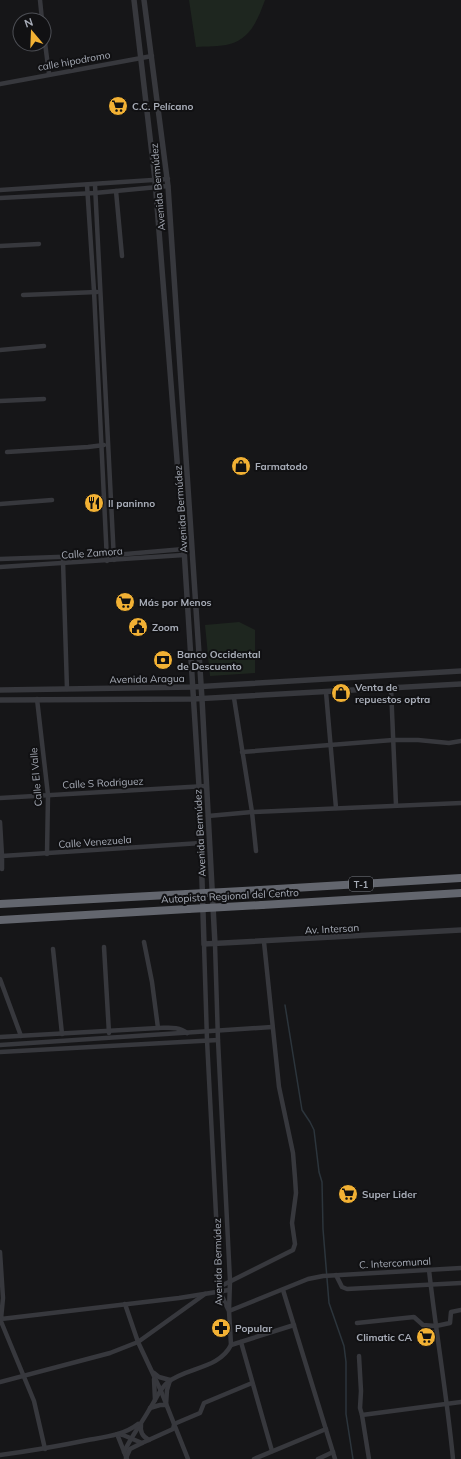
<svg xmlns="http://www.w3.org/2000/svg" width="461" height="1459" font-family="Mulish,sans-serif">
<rect width="100%" height="100%" fill="#161618"/>
<g fill="#1e261f">
<path d="M189,0H265C258,19 251,38 230,44C220,47 206,46 196,47Z"/>
<path d="M239,622L255,630V673L210,676L205,625Z"/>
</g>
<g fill="none" stroke-linecap="round" stroke-linejoin="round">
<path stroke="#2c353c" stroke-width="1.5" d="M285,1005L302,1110L310,1122L314,1130L319,1172L322,1182L323,1229L329,1303L344,1346L346,1362V1414L353,1459"/>
<g stroke="#37383d" stroke-width="4.5">
<path d="M40,0L42,20"/>
<path d="M44,35L49,74"/>
<path d="M0,84L152,56"/>
<path d="M87,185L94,291L107,561"/>
<path d="M95,185L114,560"/>
<path d="M0,190L168,179"/>
<path d="M116,191L122,256"/>
<path d="M0,198L95,193L168,186"/>
<path d="M0,246L39,244"/>
<path d="M23,295L97,292"/>
<path d="M0,350L44,346"/>
<path d="M0,401L44,399"/>
<path d="M7,452L88,447L104,445"/>
<path d="M0,504L52,500"/>
<path d="M0,559L114,555L184,549"/>
<path d="M63,561L67,689"/>
<path d="M0,567L184,555"/>
<path d="M391,688L396,805"/>
<path d="M326,692L336,808"/>
<path d="M234,698L252,812L256,851"/>
<path d="M37,699L48,795L47,854"/>
<path d="M242,752L393,740H418L449,743L461,741"/>
<path d="M0,798L206,786"/>
<path d="M208,816L252,812L461,803"/>
<path d="M0,822L2,856"/>
<path d="M2,869V856L201,843"/>
<path d="M144,942L152,982L158,1028"/>
<path d="M204,944L207,1040L220,1292L228,1309"/>
<path d="M104,947L109,1033"/>
<path d="M53,949L62,1034"/>
<path d="M0,979L21,1036"/>
<path d="M0,1037L158,1028C168,1028 179,1026 187,1033"/>
<path d="M0,1045L272,1027"/>
<path d="M0,1052L218,1040"/>
<path d="M0,1252L3,1298L1,1319L179,1298L229,1290"/>
<path d="M429,1270C436,1333 447,1396 453,1459"/>
<path d="M336,1275L342,1287L347,1289L461,1283"/>
<path d="M221,1286L293,1250L295,1244L292,1223L296,1193L295,1178L293,1153L279,1087L264,942"/>
<path d="M283,1290L335,1459"/>
<path d="M125,1304L138,1342L161,1391L188,1459"/>
<path d="M229,1311L308,1279L323,1276L461,1268"/>
<path d="M0,1319L34,1401L45,1449"/>
<path d="M357,1323L414,1317L423,1325L436,1326L450,1323L451,1312L461,1310"/>
<path d="M241,1342L272,1451"/>
<path d="M231,1345L294,1325"/>
<path d="M359,1356L361,1391L360,1408L362,1415"/>
<path d="M154,1373L159,1377L170,1380"/>
<path d="M154,1379L155,1400"/>
<path d="M0,1382L110,1353L138,1342L205,1294"/>
<path d="M150,1408L160,1405H166L167,1390L170,1380"/>
<path d="M141,1424C140,1432 142,1436 149,1440"/>
<path d="M174,1424L200,1413L204,1403L252,1383"/>
<path d="M117,1434L127,1459"/>
<path d="M119,1434L123,1435L142,1443L173,1429L174,1425"/>
<path d="M124,1452C131,1437 141,1424 149,1410C155,1401 160,1388 168,1382C187,1367 219,1369 231,1345L229,1311L230,1281L218,1040L215,944"/>
<path d="M0,1455C30,1451 59,1446 88,1440C105,1437 124,1435 138,1424"/>
<path d="M126,1458L130,1449L142,1443"/>
<path d="M254,1459L326,1429"/>
<path d="M318,1459L333,1452"/>
<path d="M369,1459L362,1415L461,1402"/>
</g>
<g stroke="#37383d" stroke-width="5.5">
<path d="M134,0L155,180L184,549L199,786L204,944L461,930"/>
<path d="M144,0L168,186L202,699L215,944"/>
<path d="M0,690L193,687L461,671"/>
<path d="M0,700L193,699L461,684"/>
</g>
<g stroke="#63666e" stroke-width="8">
<path d="M260,890L461,878"/>
<path d="M0,904L187,894"/>
<path d="M262,905L461,893"/>
<path d="M0,920L188,909"/>
</g>
<g stroke="#63666e" stroke-width="8">
<path d="M187,894L260,890"/>
<path d="M188,909L262,905"/>
</g>
</g>
<defs>
<g id="supermarket-disc" transform="scale(1)"><circle r="9.5" fill="#f2b134" stroke="#111113"/><path d="M-6-5.5h2.5l.6 2H6L4.5 2H-2.5L-4.4-4H-6ZM-1.5 3.2a1.3 1.3 0 1 0 .1 0ZM3 3.2a1.3 1.3 0 1 0 .1 0Z" fill="#111"/></g>
<g id="shop-disc" transform="scale(1)"><circle r="9.5" fill="#f2b134" stroke="#111113"/><path d="M-5-2.5h2.3a2.7 3.5 0 0 1 5.4 0H5L5.5 6h-11ZM-1.5-2.5h3a1.5 2.3 0 0 0-3 0Z" fill="#111"/></g>
<g id="restaurant-disc" transform="scale(1)"><circle r="9.5" fill="#f2b134" stroke="#111113"/><path d="M-5-6h1v4h1v-4h1v4h1v-4h1v5L-1.5 .5V6h-2V.5L-5-1ZM5-6V6H3V1.5H1.5Q1.5-4 5-6Z" fill="#111"/></g>
<g id="civic-disc" transform="scale(1)"><circle r="9.5" fill="#f2b134" stroke="#111113"/><path d="M-.6-6.5H3V-4.5H.6V-3L4-1V1h2V6H-6V1h2V-1L-.6-3ZM-1.2 2.5V6h2.4V2.5Z" fill="#111"/></g>
<g id="bank-disc" transform="scale(1)"><circle r="9.5" fill="#f2b134" stroke="#111113"/><path d="M-6-4H6V4H-6ZM0-2.3a2.3 2.3 0 1 0 0 4.6a2.3 2.3 0 1 0 0-4.6Z" fill="#111"/></g>
<g id="pharmacy-disc" transform="scale(1)"><circle r="9.5" fill="#f2b134" stroke="#111113"/><path d="M-2-6h4v4h4v4h-4v4h-4v-4h-4v-4h4Z" fill="#111"/></g>
</defs>
<g fill-rule="evenodd">
<use href="#supermarket-disc" x="118" y="106"/>
<use href="#shop-disc" x="241" y="466"/>
<use href="#restaurant-disc" x="94" y="503"/>
<use href="#supermarket-disc" x="125" y="602"/>
<use href="#civic-disc" x="138" y="627"/>
<use href="#bank-disc" x="163" y="660"/>
<use href="#shop-disc" x="341" y="693"/>
<use href="#supermarket-disc" x="348" y="1194"/>
<use href="#pharmacy-disc" x="221" y="1328"/>
<use href="#supermarket-disc" x="426" y="1337"/>
</g>
<g text-anchor="middle" dominant-baseline="central" stroke-width="4" stroke-linejoin="round" paint-order="stroke">
<rect fill="#111113" stroke="#7b7e86" stroke-width="1" x="349" y="877" width="24" height="14" rx="3"/>
<g font-size="9" font-weight="bold" fill="#a8adb8">
<text x="361" y="884">T-1</text>
</g>
<g font-size="10" fill="#a8adb8" stroke="#111113">
<text transform="translate(74 61) rotate(-10)">calle hipodromo</text>
<text transform="translate(158 187) rotate(-95)">Avenida Bermúdez</text>
<text transform="translate(181 509) rotate(-94)">Avenida Bermúdez</text>
<text transform="translate(92 553) rotate(-4)">Calle Zamora</text>
<text transform="translate(147 679) rotate(-1)">Avenida Aragua</text>
<text transform="translate(36 777) rotate(-95)">Calle El Valle</text>
<text transform="translate(103 783) rotate(-3)">Calle S Rodriguez</text>
<text transform="translate(200 833) rotate(-93)">Avenida Bermúdez</text>
<text transform="translate(95 842) rotate(-4)">Calle Venezuela</text>
<text transform="translate(230 896) rotate(-3)">Autopista Regional del Centro</text>
<text transform="translate(332 929) rotate(-3)">Av. Intersan</text>
<text transform="translate(218 1262) rotate(-91)">Avenida Bermúdez</text>
<text transform="translate(395 1263) rotate(-3)">C. Intercomunal</text>
</g>
<g font-size="10" font-weight="bold" fill="#a8adb8" stroke="#111113" text-anchor="start">
<text x="132" y="106">C.C. Pelícano</text>
<text x="255" y="466">Farmatodo</text>
<text x="108" y="503">Il paninno</text>
<text x="139" y="602">Más por Menos</text>
<text x="152" y="627">Zoom</text>
<text x="177" y="654">Banco Occidental<tspan x="177" dy="12">de Descuento</tspan></text>
<text x="355" y="687">Venta de<tspan x="355" dy="12">repuestos optra</tspan></text>
<text x="362" y="1194">Super Lider</text>
<text x="235" y="1328">Popular</text>
<text x="412" y="1337" text-anchor="end">Climatic CA</text>
</g>
</g>
<g transform="translate(32 32) rotate(341)"><circle r="19" fill="#111113" stroke="#4d4f55"/>
<path d="M0-3L7 15L0 10L-7 15Z" fill="#f2b134"/>
<text y="-6" font-size="11" font-weight="bold" text-anchor="middle" fill="#a8adb8">N</text>
</g>
</svg>
